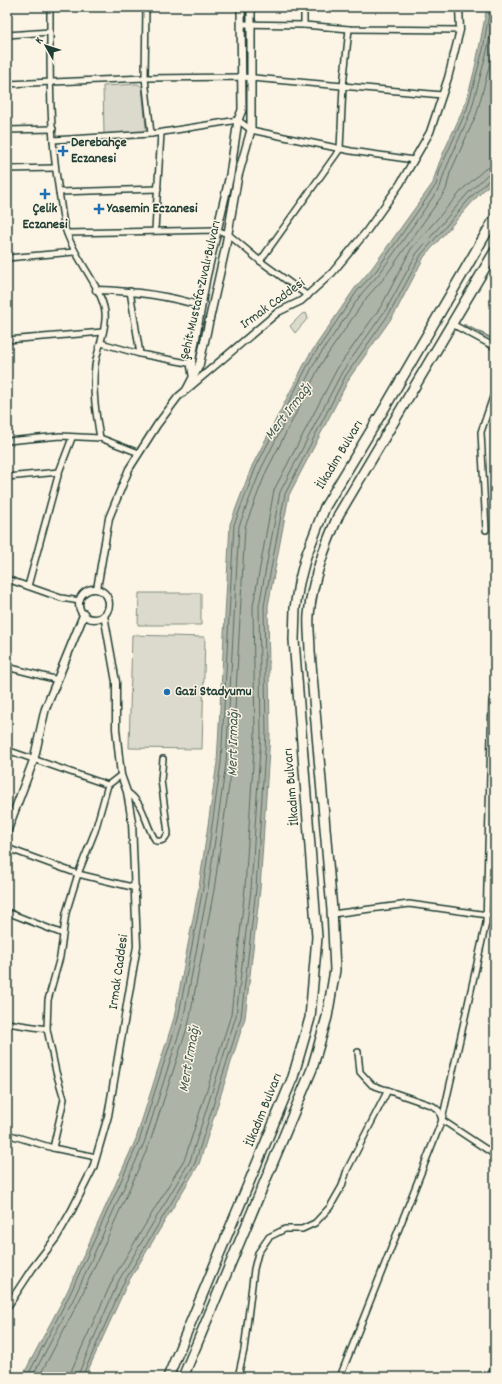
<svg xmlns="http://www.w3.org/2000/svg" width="502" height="1384" font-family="Dekko,sans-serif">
<rect width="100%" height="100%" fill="#fcf5e5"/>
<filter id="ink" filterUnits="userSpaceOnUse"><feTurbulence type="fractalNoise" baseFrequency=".025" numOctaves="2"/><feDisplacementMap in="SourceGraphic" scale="8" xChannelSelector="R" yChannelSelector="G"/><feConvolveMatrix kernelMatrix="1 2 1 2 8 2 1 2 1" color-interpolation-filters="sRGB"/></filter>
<g filter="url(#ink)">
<g fill="#dcdacc" stroke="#7e8c80">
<path d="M138,84L142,87L146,128L141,133L104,134L103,86Z"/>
<path d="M306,313L308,318L295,333L290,326L302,314Z"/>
<path d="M139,593H201V625H138Z"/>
<path d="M132,635L205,637L202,749L129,748Z"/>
</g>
<path fill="#aeb3a7" stroke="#758479" d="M487,7H495V179L475,199L424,257L395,313L350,377L289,495L268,606L270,734L260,889L245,1018L199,1164L127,1284L85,1377H22L67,1292L136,1139L174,1018L199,887L217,763L230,524L252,466L308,357L355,288L372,268L433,183C439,157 453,134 463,109C475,77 480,41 487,7Z"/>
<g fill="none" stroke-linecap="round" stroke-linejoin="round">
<g stroke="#586c62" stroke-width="1">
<path d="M27,1377L70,1294L139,1141L178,1019L203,888L221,763L234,525L256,467L311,359L358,290L376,271L436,185L440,169L467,109L483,50L490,7"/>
<path d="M32,1377L75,1296L144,1143L183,1021L208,889L226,763L239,526L261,469L315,362L362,293L380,273L440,187L445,171L471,111L487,51L495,11"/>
<path d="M39,1377L80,1299L149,1145L189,1022L214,890L232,764L245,527L266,472L321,364L367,297L385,277L446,190L450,173L477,113L495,44"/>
<path d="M71,1377L72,1369L114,1277L185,1158L231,1015L245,888L255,734L253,606L274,490L337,369L382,305L411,249L464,188L485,169L495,166"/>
<path d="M77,1377L119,1280L190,1161L236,1016L251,889L261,734L259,606L280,492L342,372L387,308L417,253L468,193L488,174L495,172"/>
<path d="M82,1377L124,1282L195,1163L241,1017L256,889L266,734L264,606L285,494L346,375L391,311L421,255L472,196L491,178L495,177"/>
</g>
<path stroke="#758479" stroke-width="2" d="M464,325L495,340"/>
<g stroke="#1f3d34" stroke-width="8">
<g id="minor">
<path d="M50,7C50,69 49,131 59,192C61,203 62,216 65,228C73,257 101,285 105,312C107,330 97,349 95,366C92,390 96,414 100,438"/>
<path d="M146,7L145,78L151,134"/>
<path d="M304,7V25"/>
<path d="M241,24L304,25L349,29L460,30"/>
<path d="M7,35L50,32"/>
<path d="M7,84L145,78L242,77L442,95"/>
<path d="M7,130L53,129"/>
<path d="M53,140L151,134L238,120L251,130L351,151L414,160"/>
<path d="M7,169L55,168"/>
<path d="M59,192L158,189"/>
<path d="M155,230L161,133"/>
<path d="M67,233L216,230L228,234L260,261L308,296"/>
<path d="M7,258L74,252"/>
<path d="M260,261L340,149L343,86L349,29"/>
<path d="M130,291L140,354"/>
<path d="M452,324L495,347"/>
<path d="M7,340L103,332"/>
<path d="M101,343L140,354L193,364"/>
<path d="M7,441L60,436L100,438L139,453"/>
<path d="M7,477L59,472"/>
<path d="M486,530L481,432L495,391"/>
<path d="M7,579L61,598L80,601"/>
<path d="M28,586L59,472L72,438"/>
<path d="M7,667L58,680"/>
<path d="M7,750L108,785"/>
<path d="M127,792C146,805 144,824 156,841C163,842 165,839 168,833L161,780L163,759"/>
<path d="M489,810H495"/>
<path d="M7,848L78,874L136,888"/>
<path d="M7,912L63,934"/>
<path d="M332,914L409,904L495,916"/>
<path d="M7,1023L47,1029"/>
<path d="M358,1052L360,1072L372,1085L433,1106L439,1111L442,1120L495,1155"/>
<path d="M7,1134L53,1148L96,1157"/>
<path d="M53,1148L64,1099L56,1072L47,1029L48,1000L60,957L66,913L78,874L95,831L108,785L121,775"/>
<path d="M238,1377L244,1350L254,1269L258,1253L269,1237L285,1229H302L315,1223L330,1207L342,1186L347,1170L388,1090"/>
<path d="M340,1377L442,1120L486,923L492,699H495"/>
</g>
</g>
<g stroke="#1f3d34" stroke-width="9">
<g id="tertiary">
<path d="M96,290C133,291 167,295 201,306"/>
<path d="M97,589L109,518L129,469L157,425L178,397L278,312L301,301L332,273L366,232L400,184L430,132L448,78L460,30L459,7"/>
<circle cx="94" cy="604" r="15"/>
<path d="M7,1307L32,1269L56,1238L72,1210L93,1168L108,1116L137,946L132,822L127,792L121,775L116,729V682L104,615"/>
<path d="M490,1377L495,1368"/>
</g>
</g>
<g stroke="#1f3d34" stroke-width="10">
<g id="secondary">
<path d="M193,375L191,364L206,278L230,175L238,120L242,110L241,7"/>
<path d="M187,389L199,366L225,250L238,176L251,130V7"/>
<path d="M7,831L34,759L45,710L84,614"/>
</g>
</g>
<g stroke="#1f3d34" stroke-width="12">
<g id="trunk">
<path d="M168,1377L293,1077L310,1018L317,937L294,640L295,608L299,583L306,556L325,507L384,409L495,218"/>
<path d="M183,1377L312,1069L327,1017L335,970L332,910L310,652C310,640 308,627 309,615C312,580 325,546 339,514L495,251"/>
</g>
</g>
<use href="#minor" stroke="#fcf5e5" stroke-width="5"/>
<use href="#tertiary" stroke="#fcf5e5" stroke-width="6"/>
<use href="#secondary" stroke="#fcf5e5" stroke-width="7"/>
<use href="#trunk" stroke="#fcf5e5" stroke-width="9"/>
</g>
</g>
<g fill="#1f6fb2" stroke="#fcf5e5" stroke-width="1.5">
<path d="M61 145h4v4h4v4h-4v4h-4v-4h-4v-4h4z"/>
<path d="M43 188h4v4h4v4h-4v4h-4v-4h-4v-4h4z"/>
<path d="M97 203h4v4h4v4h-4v4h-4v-4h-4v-4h4z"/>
<circle cx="167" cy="692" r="4"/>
</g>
<g text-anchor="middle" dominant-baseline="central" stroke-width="3" stroke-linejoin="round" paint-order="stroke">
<g font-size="14" font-weight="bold" fill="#1f3d34" stroke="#fcf5e5" text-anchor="start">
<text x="71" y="143">Derebahçe<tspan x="71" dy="16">Eczanesi</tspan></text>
<text x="45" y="209" text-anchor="middle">Çelik<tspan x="45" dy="16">Eczanesi</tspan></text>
<text x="107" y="209">Yasemin Eczanesi</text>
<text x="175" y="692">Gazi Stadyumu</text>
</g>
<g font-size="14" fill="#1f3d34" stroke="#fcf5e5">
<text transform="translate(201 290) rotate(-77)">Şehit Mustafa Zıvalı Bulvarı</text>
<text transform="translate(273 304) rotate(-36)">Irmak Caddesi</text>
<text transform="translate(340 455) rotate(-59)">İlkadım Bulvarı</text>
<text transform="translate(292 787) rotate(-95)">İlkadım Bulvarı</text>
<text transform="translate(119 972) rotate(-82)">Irmak Caddesi</text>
<text transform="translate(264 1110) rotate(-68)">İlkadım Bulvarı</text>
</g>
<g font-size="15" font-style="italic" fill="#435a51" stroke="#fcf5e5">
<text transform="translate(289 412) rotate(-52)">Mert Irmağı</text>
<text transform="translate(234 743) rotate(-89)">Mert Irmağı</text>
<text transform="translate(190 1059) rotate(-80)">Mert Irmağı</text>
</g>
</g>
<rect width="502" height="1384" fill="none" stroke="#fcf5e5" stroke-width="24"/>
<rect x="12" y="12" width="478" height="1360" fill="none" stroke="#1f3d34" stroke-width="1.5" filter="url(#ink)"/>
<g transform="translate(46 46) rotate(309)" stroke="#fcf5e5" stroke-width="3" paint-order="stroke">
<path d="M0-3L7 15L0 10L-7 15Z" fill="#1f3d34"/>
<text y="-6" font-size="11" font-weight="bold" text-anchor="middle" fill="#1f3d34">K</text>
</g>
</svg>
